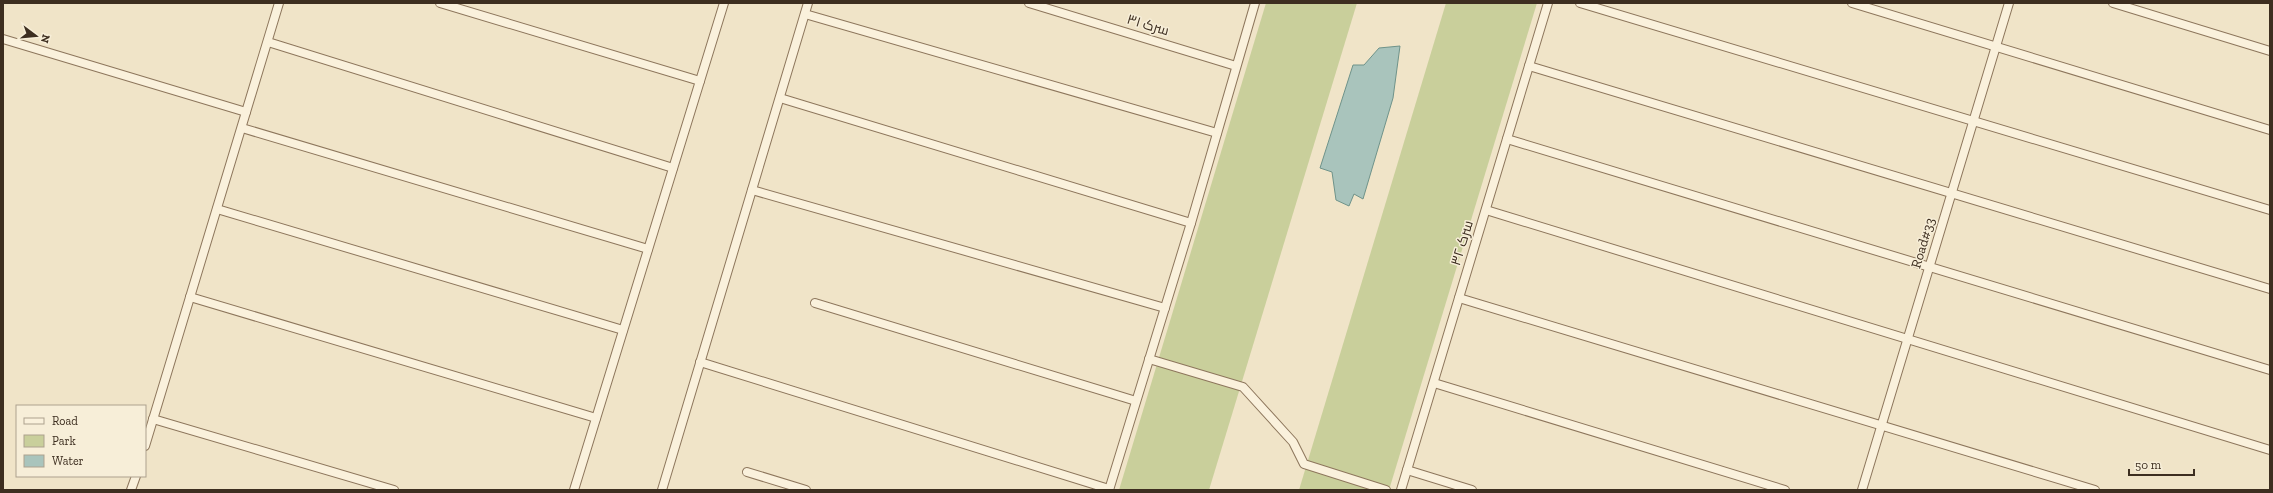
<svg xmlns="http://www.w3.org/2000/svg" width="2273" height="493" font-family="'Zilla Slab',Cairo,serif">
<rect width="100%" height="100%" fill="#f0e4c8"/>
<g fill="#c9cf9b">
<path d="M1266,3H1357L1209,490H1119Z"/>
<path d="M1446,3H1537L1389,490H1299Z"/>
</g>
<path fill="#a9c4bc" stroke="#6f938a" d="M1400,46L1393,98L1363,199L1354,194L1349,206L1336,200L1332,172L1320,168L1353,65H1364L1379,48Z"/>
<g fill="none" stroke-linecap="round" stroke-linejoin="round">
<g stroke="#8d765c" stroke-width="10">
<g id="street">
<path d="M440,3L700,81"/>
<path d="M1029,3L1236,66"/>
<path d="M1580,3L2270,210"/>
<path d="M1852,3L2270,130"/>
<path d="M2113,3L2270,51"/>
<path d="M805,14L1217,133"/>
<path d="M3,39L246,112"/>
<path d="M268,42L673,168"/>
<path d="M1529,66L2270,289"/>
<path d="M780,98L1191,223"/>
<path d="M242,128L648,249"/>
<path d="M1507,139L2270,370"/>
<path d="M752,190L1165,308"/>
<path d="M217,209L623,330"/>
<path d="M1486,210L2270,450"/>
<path d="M190,297L596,418"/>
<path d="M1459,298L2095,490"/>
<path d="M815,303L1136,401"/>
<path d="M1149,359L1243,387L1293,442L1304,464L1386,490"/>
<path d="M700,362L1109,489"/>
<path d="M1434,383L1785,490"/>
<path d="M153,419L394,490"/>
<path d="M145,446L279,3"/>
<path d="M1407,470L1472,490"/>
<path d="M747,472L806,490"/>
<path d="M131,490L136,476"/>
<path d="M574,490L724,3"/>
<path d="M662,490L808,3"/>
<path d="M1109,490L1191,223L1255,3"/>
<path d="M1401,490L1548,3"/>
<path d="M1862,490L2009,3"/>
</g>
</g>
<use href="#street" stroke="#faf1dc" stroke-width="8"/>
</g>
<g text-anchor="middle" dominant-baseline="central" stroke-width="3" stroke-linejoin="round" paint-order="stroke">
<g font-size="14" fill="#3d2e20" stroke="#f7eed8">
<text transform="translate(1148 25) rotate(17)">سرک ۳۱</text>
<text transform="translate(1462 243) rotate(-73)">سرک ۳۲</text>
<text transform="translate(1923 243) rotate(-73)">Road#33</text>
</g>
</g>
<rect width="2273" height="493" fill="none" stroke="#3d2e20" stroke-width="8"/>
<rect x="16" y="405" width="130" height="72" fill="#f7eed8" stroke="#ada18e"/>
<rect x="24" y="418" width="20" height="6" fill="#faf1dc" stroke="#ada18e"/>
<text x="52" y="425" font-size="12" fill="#3d2e20">Road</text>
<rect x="24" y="435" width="20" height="12" fill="#c9cf9b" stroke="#ada18e"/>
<text x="52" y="445" font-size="12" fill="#3d2e20">Park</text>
<rect x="24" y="455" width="20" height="12" fill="#a9c4bc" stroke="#ada18e"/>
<text x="52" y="465" font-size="12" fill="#3d2e20">Water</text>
<g transform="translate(36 36) rotate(106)" stroke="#f7eed8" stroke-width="3" paint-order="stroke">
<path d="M0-3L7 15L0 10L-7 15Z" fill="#3d2e20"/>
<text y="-6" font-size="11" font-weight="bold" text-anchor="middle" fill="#3d2e20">N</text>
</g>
<path d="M2129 469v6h65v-6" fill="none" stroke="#3d2e20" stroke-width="2"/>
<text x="2135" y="469" font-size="12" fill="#3d2e20" stroke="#f7eed8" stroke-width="3" paint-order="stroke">50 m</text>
</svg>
